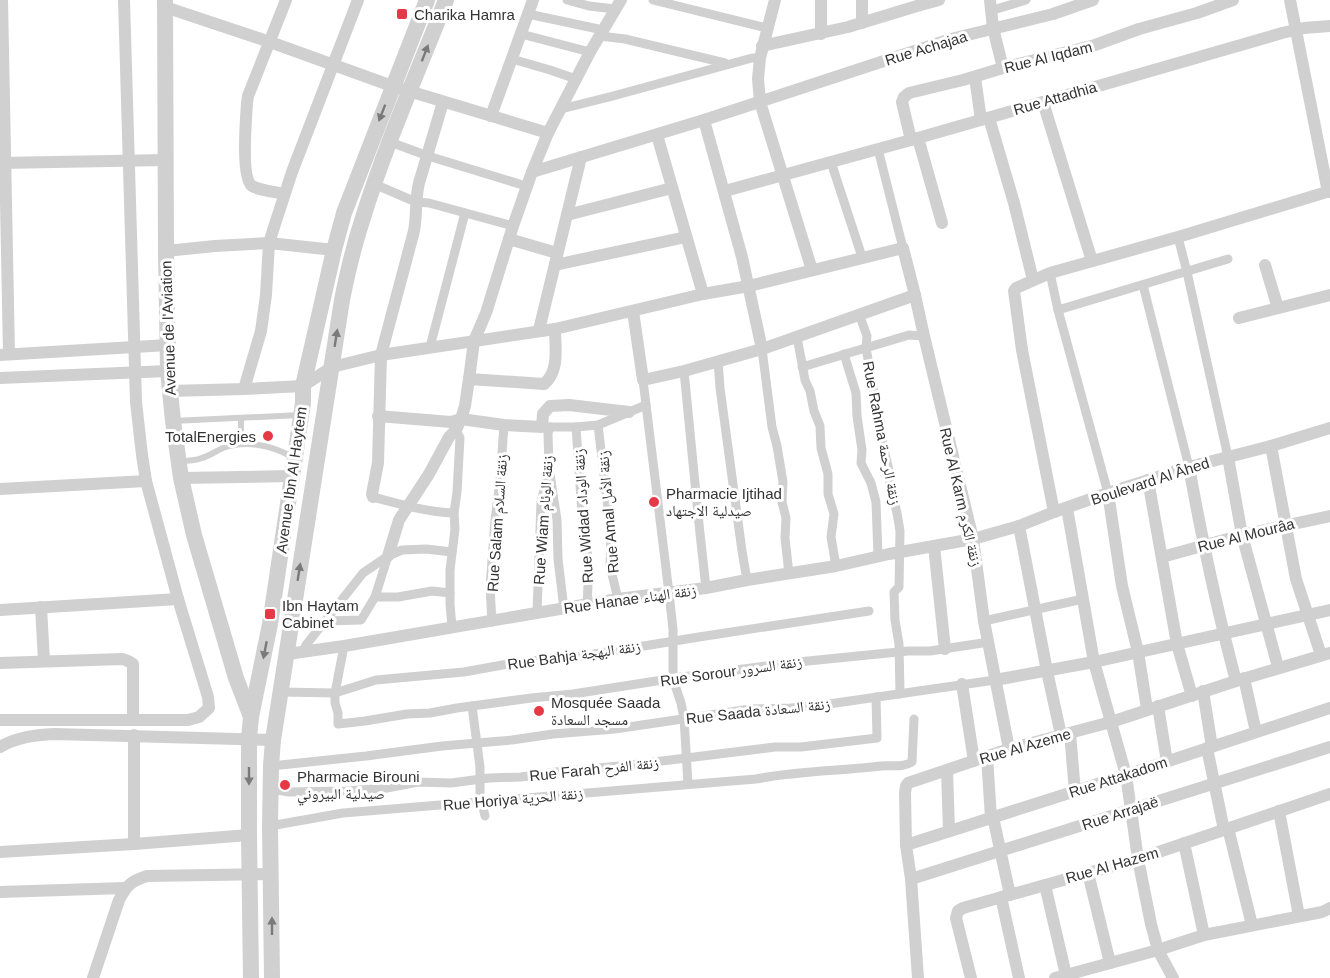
<svg xmlns="http://www.w3.org/2000/svg" width="1330" height="978" font-family="Arial,'Noto Naskh Arabic',sans-serif">
<rect width="100%" height="100%" fill="#fff"/>
<g fill="none" stroke-linecap="round" stroke-linejoin="round">
<g stroke="#d0d0d0" stroke-width="6">
<path d="M241,418V444"/>
<path d="M173,421L301,415"/>
<path d="M179,461C187,461 194,461 202,458C209,456 216,451 223,448C246,440 272,445 292,457"/>
</g>
<g stroke="#d0d0d0" stroke-width="9">
<path d="M567,0L589,6L615,9"/>
<path d="M653,0L767,28"/>
<path d="M990,11L1026,0"/>
<path d="M528,14L603,30"/>
<path d="M521,34L590,52"/>
<path d="M600,36L625,39L725,63"/>
<path d="M512,59L550,70L576,79"/>
<path d="M561,109L613,96L752,58H760"/>
<path d="M390,142L428,156L526,186"/>
<path d="M878,149L903,248"/>
<path d="M831,162L862,257"/>
<path d="M374,184L416,202L429,203L513,226"/>
<path d="M1178,237L1187,272L1228,457"/>
<path d="M1050,273L1058,310L1108,493"/>
<path d="M1143,285L1189,467"/>
<path d="M1058,310L1228,259"/>
<path d="M859,314L867,336L866,348L874,393L884,450L889,470L890,486L897,513L900,531L899,587L894,592L895,620L899,644L900,694"/>
<path d="M797,337L805,380L810,391L814,411L820,426L821,448L828,474V494L834,514L831,537L836,566"/>
<path d="M430,347L465,213"/>
<path d="M762,349L772,427L777,446L783,482L782,502L786,518L785,538L789,574"/>
<path d="M844,354L856,393L857,416L862,450L861,463L871,483L876,502L878,556"/>
<path d="M718,361L720,388L742,551L747,580"/>
<path d="M802,367L909,335L924,336"/>
<path d="M684,371L699,524L706,588"/>
<path d="M643,380L669,593L673,629V679L681,703L684,718L688,784"/>
<path d="M598,425L611,533L610,566L618,599"/>
<path d="M544,427H576L598,425L646,405"/>
<path d="M576,427L582,514L589,565L587,605"/>
<path d="M550,474L557,520L558,559L564,609"/>
<path d="M373,497C399,504 427,512 454,513"/>
<path d="M375,597H398L432,591L450,593"/>
<path d="M537,613L541,502L549,469L548,433L550,427"/>
<path d="M325,621L361,620L375,597L388,556L402,550L426,549L452,552"/>
<path d="M984,621L1083,599"/>
<path d="M492,622L490,587L495,520L500,481L504,425"/>
<path d="M452,627L450,604V570L455,529L454,513L457,492L460,438L456,430"/>
<path d="M344,646L335,693V703L338,713V724L365,721L407,714L430,713L457,708L531,698L573,694L682,677L798,662L908,651H930L989,642"/>
<path d="M307,652L304,650L306,645L363,573L388,556"/>
<path d="M281,692L335,693L376,680L464,672L519,662L576,657L699,637L869,611"/>
<path d="M472,706L480,767V795L485,816"/>
<path d="M271,766L366,756L442,746L512,740L553,734L615,729L750,709L791,708L829,704L995,680"/>
<path d="M271,789L289,792L346,791L387,788L418,782L451,783L489,778L521,777L556,772L630,765L775,747H801L877,738L876,697"/>
<path d="M270,826L343,813L756,779C797,771 839,771 881,766C892,765 902,768 912,762L914,719"/>
</g>
<g stroke="#d0d0d0" stroke-width="12">
<path d="M2,0L9,354"/>
<path d="M775,0L760,58L758,79L760,102L812,270"/>
<path d="M821,0V34"/>
<path d="M990,0L993,28L1003,68"/>
<path d="M1290,0L1328,192"/>
<path d="M165,7L270,42L392,86L548,133"/>
<path d="M862,23V0"/>
<path d="M762,46L848,27L917,6L939,0"/>
<path d="M975,77L981,120"/>
<path d="M1043,102L1092,261"/>
<path d="M491,116L533,0"/>
<path d="M989,118L1014,203L1033,280"/>
<path d="M704,120L742,257L762,349"/>
<path d="M657,135L703,294"/>
<path d="M918,138L942,223"/>
<path d="M911,140L902,102L904,97L909,93L963,80L1003,68L1095,45L1139,29L1197,13L1233,0"/>
<path d="M0,163L166,160"/>
<path d="M532,172L704,120L951,39L1053,14L1093,0"/>
<path d="M725,191L911,140L1282,33L1304,28L1330,26"/>
<path d="M284,194C276,192 258,190 252,186C241,178 246,118 247,103L248,96L286,0"/>
<path d="M567,215L672,188"/>
<path d="M509,239L557,253"/>
<path d="M166,251L215,246L269,243L334,250"/>
<path d="M555,265L686,237"/>
<path d="M1265,265L1278,308"/>
<path d="M633,311L643,380L684,371L762,349L915,295"/>
<path d="M1239,318L1330,295"/>
<path d="M539,330L581,157"/>
<path d="M0,355L168,345"/>
<path d="M0,378L168,371"/>
<path d="M469,379L474,341L486,313L513,226L532,172L548,133L590,52L621,0"/>
<path d="M244,389L261,331L266,295L269,243L275,224L292,172L358,0"/>
<path d="M170,391L244,389L303,386L332,367L381,355L555,329L703,294L749,286L903,248L915,295L924,336L973,539L984,621L1009,749"/>
<path d="M378,416L451,422L461,419L504,425L542,427L543,414L550,406L569,405L629,412"/>
<path d="M1271,446L1296,579L1321,655"/>
<path d="M1228,457L1242,535L1278,667"/>
<path d="M1189,467C1202,539 1217,610 1236,681"/>
<path d="M181,478L292,476"/>
<path d="M1148,480L1177,644L1192,696"/>
<path d="M0,489L146,481L142,455L136,402L124,0"/>
<path d="M1108,493L1122,586L1138,652L1147,709"/>
<path d="M373,497L372,494L378,463L381,355L414,231C417,215 415,199 419,183L443,102"/>
<path d="M1067,508L1094,662L1126,775L1138,859L1151,924L1158,950L1173,978"/>
<path d="M1054,512L1022,350L1014,291L1016,288L1050,273L1178,237L1330,191"/>
<path d="M1019,526L1047,671L1061,735"/>
<path d="M934,546L945,649"/>
<path d="M388,556L399,520L429,474L449,437L456,430L461,419L465,406L469,379L544,384C560,371 555,346 555,329"/>
<path d="M1162,557L1242,535L1330,516"/>
<path d="M41,607L44,661"/>
<path d="M0,610L178,599"/>
<path d="M287,654L344,646L618,599L706,588L747,580L836,566L889,554L973,539L1019,526L1054,512L1108,493L1189,467L1271,446L1330,428"/>
<path d="M0,663L123,659L128,661L133,664V720"/>
<path d="M1244,678L1256,732"/>
<path d="M995,680L1094,662L1330,610"/>
<path d="M962,684L974,761"/>
<path d="M1203,691L1212,747"/>
<path d="M1158,706L1167,762"/>
<path d="M0,720H188L199,717L209,708L208,697L178,599L146,481"/>
<path d="M1070,733L1075,792"/>
<path d="M0,747C17,737 35,735 54,734L273,740"/>
<path d="M1207,748L1224,830"/>
<path d="M987,756L991,818"/>
<path d="M947,770L949,831"/>
<path d="M1279,811L1299,916"/>
<path d="M993,817L1010,895"/>
<path d="M1228,828L1252,925"/>
<path d="M1184,843L1204,935"/>
<path d="M134,844V735"/>
<path d="M906,845L1126,775L1330,708"/>
<path d="M0,852L134,844L249,835"/>
<path d="M1088,873L1110,963"/>
<path d="M911,879L1330,747"/>
<path d="M1045,885L1066,975"/>
<path d="M0,892L125,888"/>
<path d="M1001,897L1019,978"/>
<path d="M93,978L119,900C127,885 131,881 147,876L272,874"/>
<path d="M918,978L911,879L906,845L905,793L906,786L908,783L1009,749L1111,722L1236,681L1330,653"/>
<path d="M971,978L956,918L958,911L963,908L1138,859L1330,794"/>
<path d="M1055,978L1158,950L1204,935L1322,912L1330,908"/>
</g>
<g stroke="#d0d0d0" stroke-width="16">
<path d="M165,0L166,251L168,371L173,421L181,478L194,535L236,678L251,717"/>
<path d="M251,978L249,835V738L251,717L270,624L303,403V386L334,250L344,213L427,0"/>
<path d="M272,978L270,826L271,766L273,740L342,300C347,275 353,249 361,224C384,148 417,74 446,0"/>
</g>
</g>
<defs><path id="oneway-solid" d="M-6-.8H1V-3.2L6.5 0L1 3.2V.8H-6Z" transform="scale(1.5)"/></defs>
<g fill="#7a7a7a">
<use href="#oneway-solid" transform="translate(425 53) rotate(-69)"/>
<use href="#oneway-solid" transform="translate(382 113) rotate(111)"/>
<use href="#oneway-solid" transform="translate(336 338) rotate(-81)"/>
<use href="#oneway-solid" transform="translate(299 572) rotate(-81)"/>
<use href="#oneway-solid" transform="translate(265 650) rotate(101)"/>
<use href="#oneway-solid" transform="translate(249 776) rotate(90)"/>
<use href="#oneway-solid" transform="translate(272 926) rotate(-90)"/>
</g>
<g fill="#e63946" stroke="#fff" stroke-width="2">
<rect x="396" y="8" width="12" height="12" rx="3"/>
<circle cx="268" cy="436" r="6"/>
<circle cx="654" cy="502" r="6"/>
<rect x="264" y="608" width="12" height="12" rx="3"/>
<circle cx="539" cy="711" r="6"/>
<circle cx="285" cy="785" r="6"/>
</g>
<g text-anchor="middle" dominant-baseline="central" stroke-width="6" stroke-linejoin="round" paint-order="stroke">
<g font-size="15" fill="#333" stroke="#fff" text-anchor="start">
<text x="414" y="14">Charika Hamra</text>
<text x="256" y="436" text-anchor="end">TotalEnergies</text>
<text x="666" y="493">Pharmacie Ijtihad<tspan x="666" dy="17">صيدلية الاجتهاد</tspan></text>
<text x="282" y="605">Ibn Haytam<tspan x="282" dy="17">Cabinet</tspan></text>
<text x="551" y="702">Mosquée Saada<tspan x="551" dy="17">مسجد السعادة</tspan></text>
<text x="297" y="776">Pharmacie Birouni<tspan x="297" dy="17">صيدلية البيروني</tspan></text>
</g>
<g font-size="15" fill="#333" stroke="#fff">
<text transform="translate(926 48) rotate(-17)">Rue Achajaa</text>
<text transform="translate(1048 57) rotate(-14)">Rue Al Iqdam</text>
<text transform="translate(1055 98) rotate(-16)">Rue Attadhia</text>
<text transform="translate(168 328) rotate(-92)">Avenue de l'Aviation</text>
<text transform="translate(882 433) rotate(79)">Rue Rahma زنقة الرحمة</text>
<text transform="translate(291 480) rotate(-82)">Avenue Ibn Al Haytem</text>
<text transform="translate(1150 481) rotate(-18)">Boulevard Al Âhed</text>
<text transform="translate(961 497) rotate(77)">Rue Al Karm زنقة الكرم</text>
<text transform="translate(608 512) rotate(-95)">Rue Amal زنقة الأمل</text>
<text transform="translate(583 516) rotate(-94)">Rue Widad زنقة الوداد</text>
<text transform="translate(543 520) rotate(-86)">Rue Wiam زنقة الوئام</text>
<text transform="translate(497 523) rotate(-86)">Rue Salam زنقة السلام</text>
<text transform="translate(1246 535) rotate(-14)">Rue Al Mourâa</text>
<text transform="translate(630 599) rotate(-8)">Rue Hanae زنقة الهناء</text>
<text transform="translate(574 655) rotate(-8)">Rue Bahja زنقة البهجة</text>
<text transform="translate(731 671) rotate(-8)">Rue Sorour زنقة السرور</text>
<text transform="translate(758 711) rotate(-6)">Rue Saada زنقة السعادة</text>
<text transform="translate(1025 746) rotate(-16)">Rue Al Azeme</text>
<text transform="translate(594 769) rotate(-6)">Rue Farah زنقة الفرح</text>
<text transform="translate(1118 777) rotate(-18)">Rue Attakadom</text>
<text transform="translate(513 799) rotate(-5)">Rue Horiya زنقة الحرية</text>
<text transform="translate(1120 813) rotate(-18)">Rue Arrajaë</text>
<text transform="translate(1112 865) rotate(-16)">Rue Al Hazem</text>
</g>
</g>
</svg>
